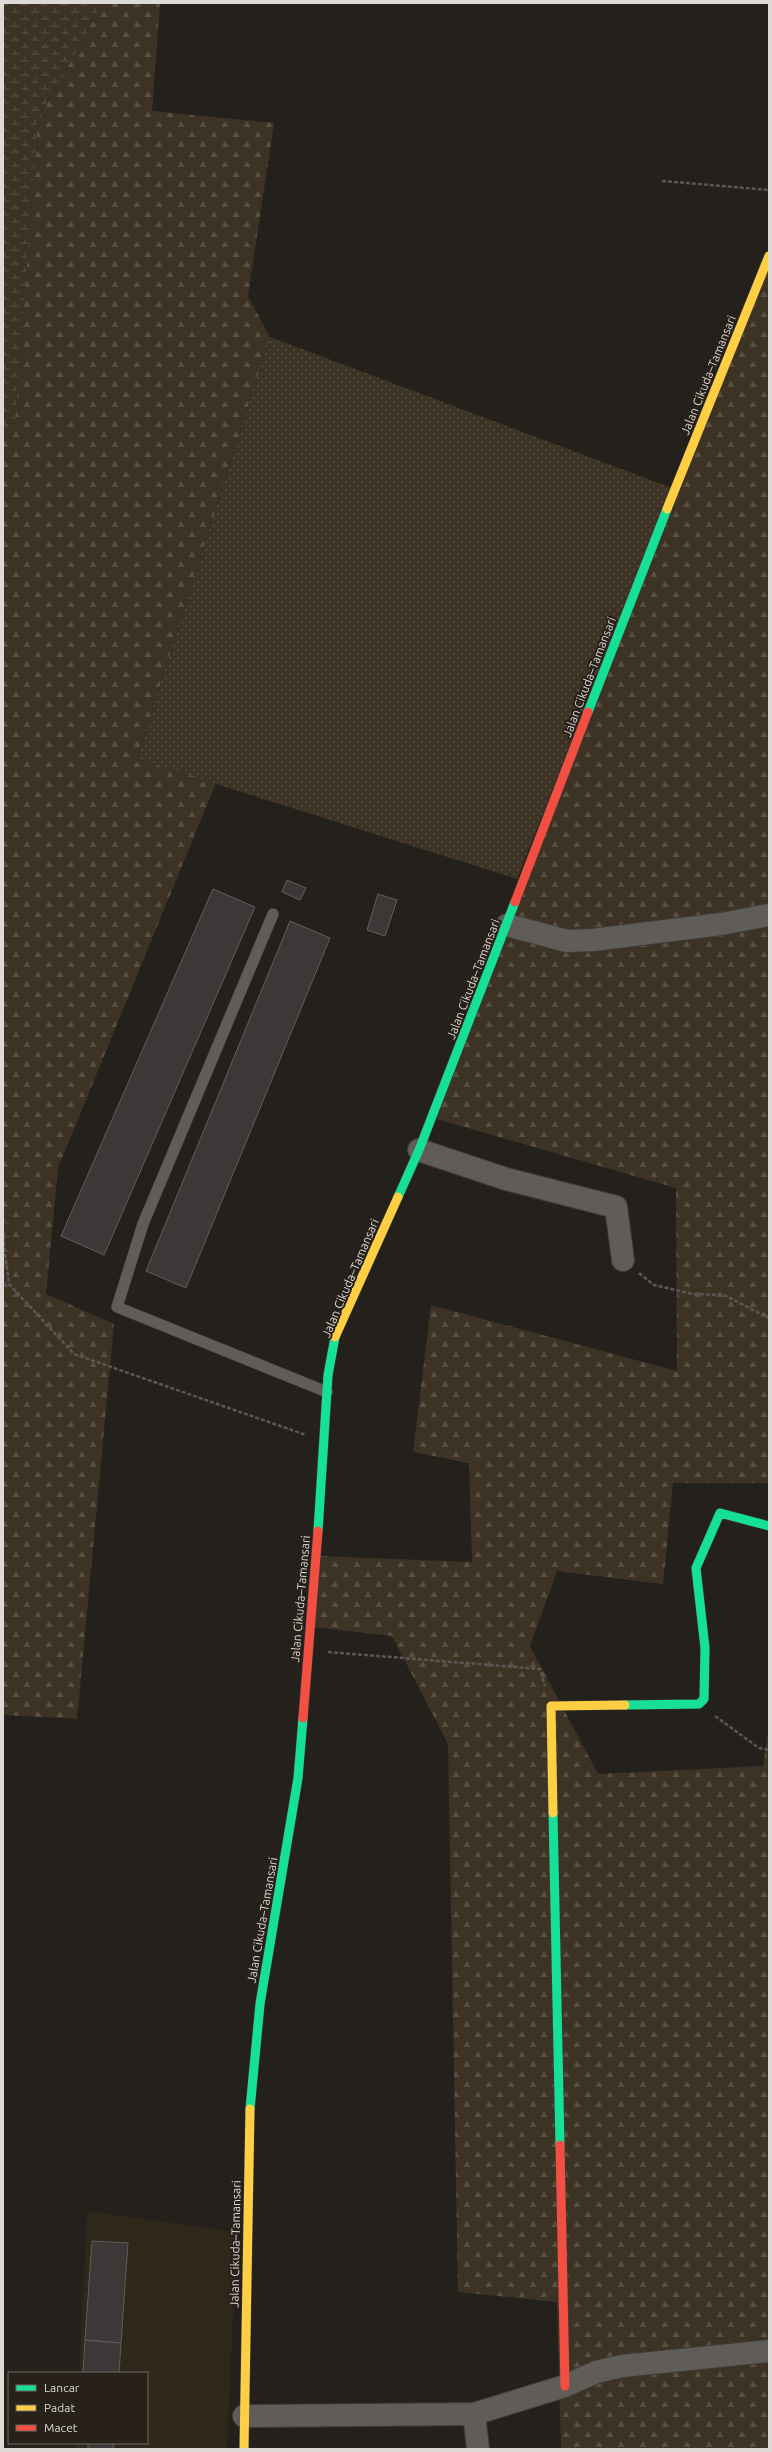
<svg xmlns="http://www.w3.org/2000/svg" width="772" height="2452" font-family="Ubuntu,sans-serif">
<defs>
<pattern id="grass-dots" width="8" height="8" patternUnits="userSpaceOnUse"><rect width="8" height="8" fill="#3d3325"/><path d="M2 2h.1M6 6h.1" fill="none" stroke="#595044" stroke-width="1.8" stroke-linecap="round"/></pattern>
<pattern id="forest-firs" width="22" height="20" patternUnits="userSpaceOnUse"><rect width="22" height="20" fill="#3d3325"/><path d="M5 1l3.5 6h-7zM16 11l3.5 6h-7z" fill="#595044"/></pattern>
<pattern id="wetland-marsh" width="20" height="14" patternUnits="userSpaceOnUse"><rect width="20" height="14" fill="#3d3325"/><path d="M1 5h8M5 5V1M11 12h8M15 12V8" fill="none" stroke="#595044"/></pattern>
</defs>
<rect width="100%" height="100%" fill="#24201c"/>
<path fill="#2f271a" d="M87,2211L237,2232L227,2449H75V2443H147V2373H79Z"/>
<path fill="url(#grass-dots)" d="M270,337L672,488L517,879L137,759Z"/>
<g fill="url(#forest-firs)">
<path d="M103,3H160L152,111L274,123L248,296L270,337L137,759L216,783L58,1168L46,1294L114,1324L77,1719L3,1715V1294L12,1215L3,1207V427L15,422L38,119Z"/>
<path d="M769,252V1483H673L663,1584L557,1571L530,1646L598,1774L763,1766L769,1726V2449H561L557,2302L458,2292L448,1744L392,1636L314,1627L318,1556L472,1562L469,1463L413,1452L431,1305L677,1371L676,1188L433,1118Z"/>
</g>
<g fill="url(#wetland-marsh)">
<path d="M3,3H103L38,119L15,422L3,427Z"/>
<path d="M3,1207L12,1215L3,1294Z"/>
</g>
<g fill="#3c3838" stroke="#635e5d">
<path d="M287,880L306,888L300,900L282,892Z"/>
<path d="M213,889L255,907L104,1255L61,1236Z"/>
<path d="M378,894L397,900L385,936L367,930Z"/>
<path d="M290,921L330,938L186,1288L146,1271Z"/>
<path d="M92,2241L128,2243L121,2343L85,2340Z"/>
<path d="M85,2340L121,2343L119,2373H83Z"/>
<path d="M88,2443H114L113,2449H88Z"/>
</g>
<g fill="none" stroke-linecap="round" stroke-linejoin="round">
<g stroke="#3f3c38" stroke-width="12">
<path id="lane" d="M273,914L143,1224L117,1307L327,1392"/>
</g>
<g stroke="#3f3c38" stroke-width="24">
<g id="street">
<path d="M507,925L567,941L593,940L721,924L769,915"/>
<path d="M419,1150L506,1179L616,1207L623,1260"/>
<path d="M474,2414L478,2449"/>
<path d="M244,2416L474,2414L565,2386L596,2372L622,2366L769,2351"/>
</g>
</g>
<g stroke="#3f3c38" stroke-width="10">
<g id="fast">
<path d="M588,712L667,509"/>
<path d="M398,1197L419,1150L515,902"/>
<path d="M318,1531L328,1375L335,1337"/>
<path d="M625,1705L699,1704L704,1699L705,1648L696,1568L720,1513L769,1526"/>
<path d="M553,1813L560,2145"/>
<path d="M250,2109L260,2004L298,1778L303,1718"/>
</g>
</g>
<g stroke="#3f3c38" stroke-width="10">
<g id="slow">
<path d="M667,509L769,256"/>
<path d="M335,1337L398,1197"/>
<path d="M553,1813L551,1706L625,1705"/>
<path d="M244,2449L250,2109"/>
</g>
</g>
<g stroke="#3f3c38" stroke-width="10">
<g id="jam">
<path d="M515,902L588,712"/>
<path d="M303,1718L318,1531"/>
<path d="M560,2145L565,2386"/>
</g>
</g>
<g stroke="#5a5754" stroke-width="2.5" stroke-dasharray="4 2" stroke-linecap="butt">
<path d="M662,181L769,190"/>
<path d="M3,1236L9,1284L74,1354L306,1435"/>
<path d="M639,1273L654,1285L693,1294L724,1295L769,1318"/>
<path d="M328,1652L540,1669L545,1686"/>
<path d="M715,1716L759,1748L769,1750"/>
</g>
<use href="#lane" stroke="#605d59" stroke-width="11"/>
<use href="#street" stroke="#605d59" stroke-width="22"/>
<use href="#fast" stroke="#16e098" stroke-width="9"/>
<use href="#slow" stroke="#ffcf43" stroke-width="9"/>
<use href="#jam" stroke="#f24e42" stroke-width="9"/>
</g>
<g text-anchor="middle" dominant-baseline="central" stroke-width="4" stroke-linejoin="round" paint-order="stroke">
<g font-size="12" fill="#dedad5" stroke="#272119">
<text transform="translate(708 375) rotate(-68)">Jalan Cikuda–Tamansari</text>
<text transform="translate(589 677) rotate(-69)">Jalan Cikuda–Tamansari</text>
<text transform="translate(473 979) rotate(-69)">Jalan Cikuda–Tamansari</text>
<text transform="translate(350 1278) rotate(-67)">Jalan Cikuda–Tamansari</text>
<text transform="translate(300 1599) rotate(-85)">Jalan Cikuda–Tamansari</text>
<text transform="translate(262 1920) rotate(-80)">Jalan Cikuda–Tamansari</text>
<text transform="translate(235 2244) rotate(-89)">Jalan Cikuda–Tamansari</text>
</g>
</g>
<rect width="772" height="2452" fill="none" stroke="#dedad5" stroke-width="8"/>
<rect x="8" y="2372" width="140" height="72" fill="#272119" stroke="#706b64"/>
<rect x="16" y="2385" width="20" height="6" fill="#16e098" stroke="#706b64"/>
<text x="44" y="2392" font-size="12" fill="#dedad5">Lancar</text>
<rect x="16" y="2405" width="20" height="6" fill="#ffcf43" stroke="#706b64"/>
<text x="44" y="2412" font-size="12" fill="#dedad5">Padat</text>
<rect x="16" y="2425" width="20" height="6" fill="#f24e42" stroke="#706b64"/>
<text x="44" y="2432" font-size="12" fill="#dedad5">Macet</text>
</svg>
